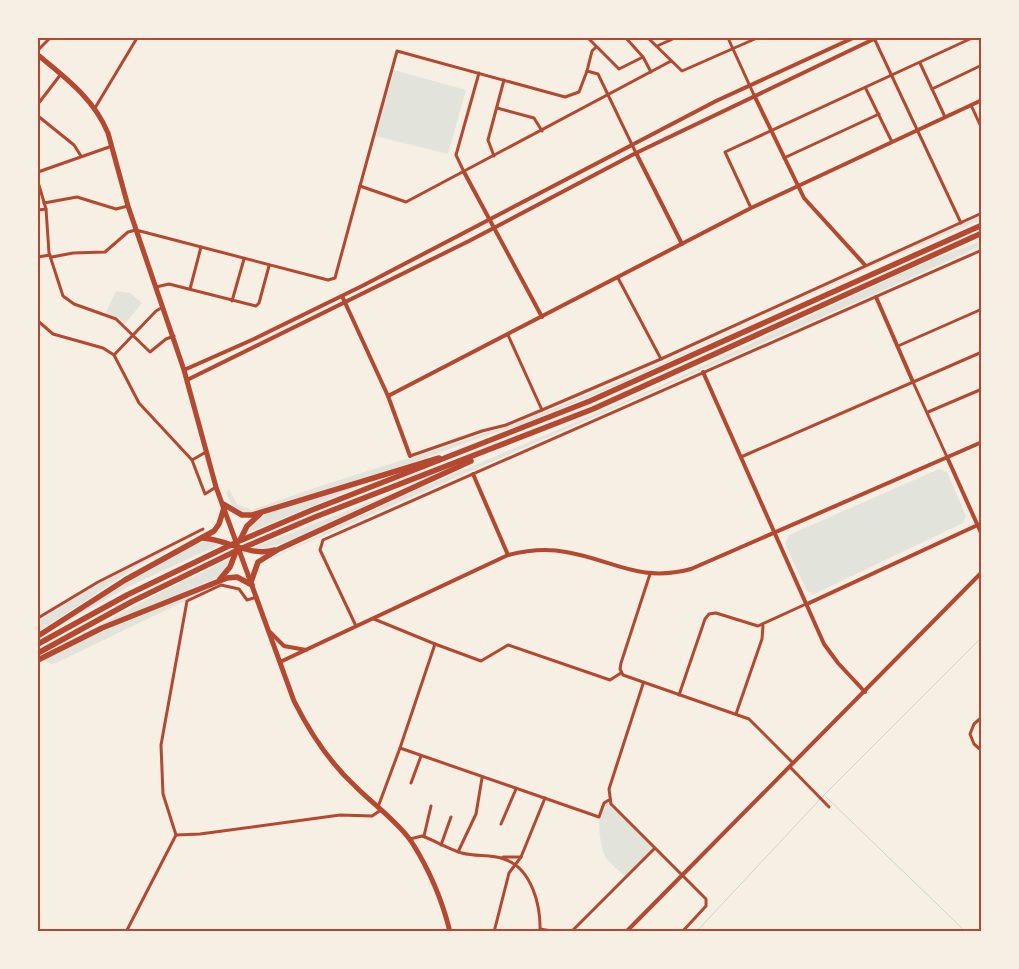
<svg xmlns="http://www.w3.org/2000/svg" width="1019" height="969" font-family="'Noto Sans',sans-serif">
<rect width="100%" height="100%" fill="#f6efe4"/>
<g fill="#e2e4dc">
<path d="M394,70L466,90L448,154L375,136Z"/>
<path d="M981,215L980,220L897,255L622,383L521,425L490,434L409,464L245,514C234,510 230,503 226,492L229,489L237,504L252,510C351,473 453,448 552,409C698,352 838,279 981,215Z"/>
<path d="M981,241V246L897,284L261,563L400,497L660,386L923,263Z"/>
<path d="M116,291L130,293L142,303L124,325L105,314Z"/>
<path d="M939,469L947,472L966,516L963,523L814,594L807,591L785,544L789,535Z"/>
<path d="M370,482L245,534L255,519L274,511Z"/>
<path d="M404,488C369,504 287,551 253,548Z"/>
<path d="M188,539L136,567L38,632V622C84,589 137,563 188,539Z"/>
<path d="M205,541L223,543L130,586L49,632L129,580L181,550Z"/>
<path d="M232,558L221,575L209,581L75,638L169,588Z"/>
<path d="M220,584L56,663L51,664L44,660L92,636Z"/>
<path d="M609,800L611,805L654,848L626,877C620,871 607,862 604,854C599,840 595,808 609,800Z"/>
</g>
<g fill="none" stroke-linecap="round" stroke-linejoin="round">
<g stroke="#c9d6d2" stroke-width="1">
<path d="M825,796L966,932"/>
<path d="M696,932L824,795L982,637"/>
</g>
<g stroke="#b5482f" stroke-width="3">
<path d="M588,38L619,69L643,57"/>
<path d="M626,38L643,57L651,72"/>
<path d="M648,38L682,71L757,38"/>
<path d="M728,38L754,95"/>
<path d="M874,38L961,223"/>
<path d="M657,46L675,38"/>
<path d="M38,50L50,38"/>
<path d="M920,63L945,117"/>
<path d="M587,71L592,51L596,47"/>
<path d="M866,89L892,142"/>
<path d="M932,89L982,65"/>
<path d="M38,104L61,74"/>
<path d="M971,105L982,129"/>
<path d="M95,108L137,38"/>
<path d="M497,108L534,118L542,131"/>
<path d="M38,116L74,145L81,156"/>
<path d="M494,156L488,140L504,80"/>
<path d="M784,158L879,114"/>
<path d="M38,172L112,146"/>
<path d="M464,172L456,155L479,73"/>
<path d="M38,182L46,209L49,253L63,296L74,304L116,319L150,352L166,339L174,336"/>
<path d="M360,186L397,51L565,97L579,92L587,71L598,74L636,153"/>
<path d="M44,203L77,197L116,209L128,206"/>
<path d="M751,208L725,152L972,38"/>
<path d="M38,210L46,209"/>
<path d="M38,257L50,255"/>
<path d="M52,257L73,253L105,252L128,232L136,230L328,280L335,278L360,186L406,202L671,61"/>
<path d="M618,278L661,359"/>
<path d="M156,287L169,284L256,306L259,303L269,266"/>
<path d="M190,289L201,247"/>
<path d="M232,301L244,259"/>
<path d="M38,321L53,334L103,348L114,355L139,403L192,460L205,494L216,487"/>
<path d="M508,335L542,410"/>
<path d="M898,346L982,309"/>
<path d="M114,355L156,311L163,307"/>
<path d="M913,382L947,457"/>
<path d="M928,412L982,389"/>
<path d="M410,456L482,431L506,425L542,410L661,359L982,213"/>
<path d="M741,457L982,352"/>
<path d="M192,460L206,452"/>
<path d="M650,574L621,663L620,669L623,675L749,719L793,763"/>
<path d="M38,618L98,582L203,529"/>
<path d="M374,619L435,644L481,661L508,645L610,680L621,673"/>
<path d="M356,626L320,550L323,540L982,250"/>
<path d="M643,684L609,789L611,804L706,899V906L682,932"/>
<path d="M679,695L705,619L709,614L716,613L758,626L806,604"/>
<path d="M736,714L762,639L763,626"/>
<path d="M982,717L974,724L970,734L974,744L982,751"/>
<path d="M400,748L599,817L604,803L609,800"/>
<path d="M790,767L829,807"/>
<path d="M411,783L421,756"/>
<path d="M378,807L400,748L435,644"/>
<path d="M501,824L516,789"/>
<path d="M176,835L200,834L340,815L372,816L381,810"/>
<path d="M424,836L431,806"/>
<path d="M410,839L422,836C436,841 448,849 462,853C476,857 491,854 504,859C532,868 541,906 540,932"/>
<path d="M441,845L451,817"/>
<path d="M458,852L476,814L482,778"/>
<path d="M503,857H521L545,798"/>
<path d="M540,929L557,932"/>
<path d="M126,932L176,835L163,794L161,745L187,601L221,585L239,589L247,600L257,597"/>
<path d="M494,932L509,873L521,857"/>
<path d="M571,932L655,848"/>
</g>
<g stroke="#b5482f" stroke-width="4">
<path d="M754,95L804,198L865,265"/>
<path d="M636,153L682,244"/>
<path d="M464,172L542,317"/>
<path d="M342,296L388,396L410,456"/>
<path d="M876,297L913,382"/>
<path d="M184,370L254,339L364,285L716,101L853,38"/>
<path d="M703,372L824,644L838,663L865,692"/>
<path d="M187,380L469,241L636,153L876,38"/>
<path d="M388,396L751,208L982,100"/>
<path d="M947,457L982,535"/>
<path d="M473,474L508,555"/>
<path d="M807,604L982,523"/>
<path d="M270,632L284,646L306,650"/>
<path d="M280,662L508,555C528,550 546,548 566,552C614,560 638,583 691,569L982,442"/>
<path d="M626,932L982,572"/>
</g>
<path stroke="#b5482f" stroke-width="5" d="M38,55C66,78 94,99 108,133L128,206L184,370L216,487L294,701C310,733 330,763 356,787C374,805 396,820 411,841C429,869 442,899 450,932"/>
<g stroke="#b5482f" stroke-width="5.5">
<path d="M223,504L242,515H252L439,458"/>
<path d="M203,538C229,540 249,557 275,550"/>
<path d="M240,540L247,526L260,514"/>
<path d="M220,579L230,567L237,549"/>
<path d="M251,582L258,562L279,549L471,461"/>
<path d="M38,636L125,580L214,531L219,524L224,508"/>
<path d="M38,644L127,595L237,542L312,510L590,401L982,225"/>
<path d="M38,653L131,602L240,549L315,517L593,409L982,233"/>
<path d="M38,660L102,628L227,578L237,577L252,585"/>
</g>
</g>
<rect width="1019" height="969" fill="none" stroke="#f6efe4" stroke-width="78"/>
<rect x="39" y="39" width="941" height="891" fill="none" stroke="#b5482f" stroke-width="2"/>
</svg>
